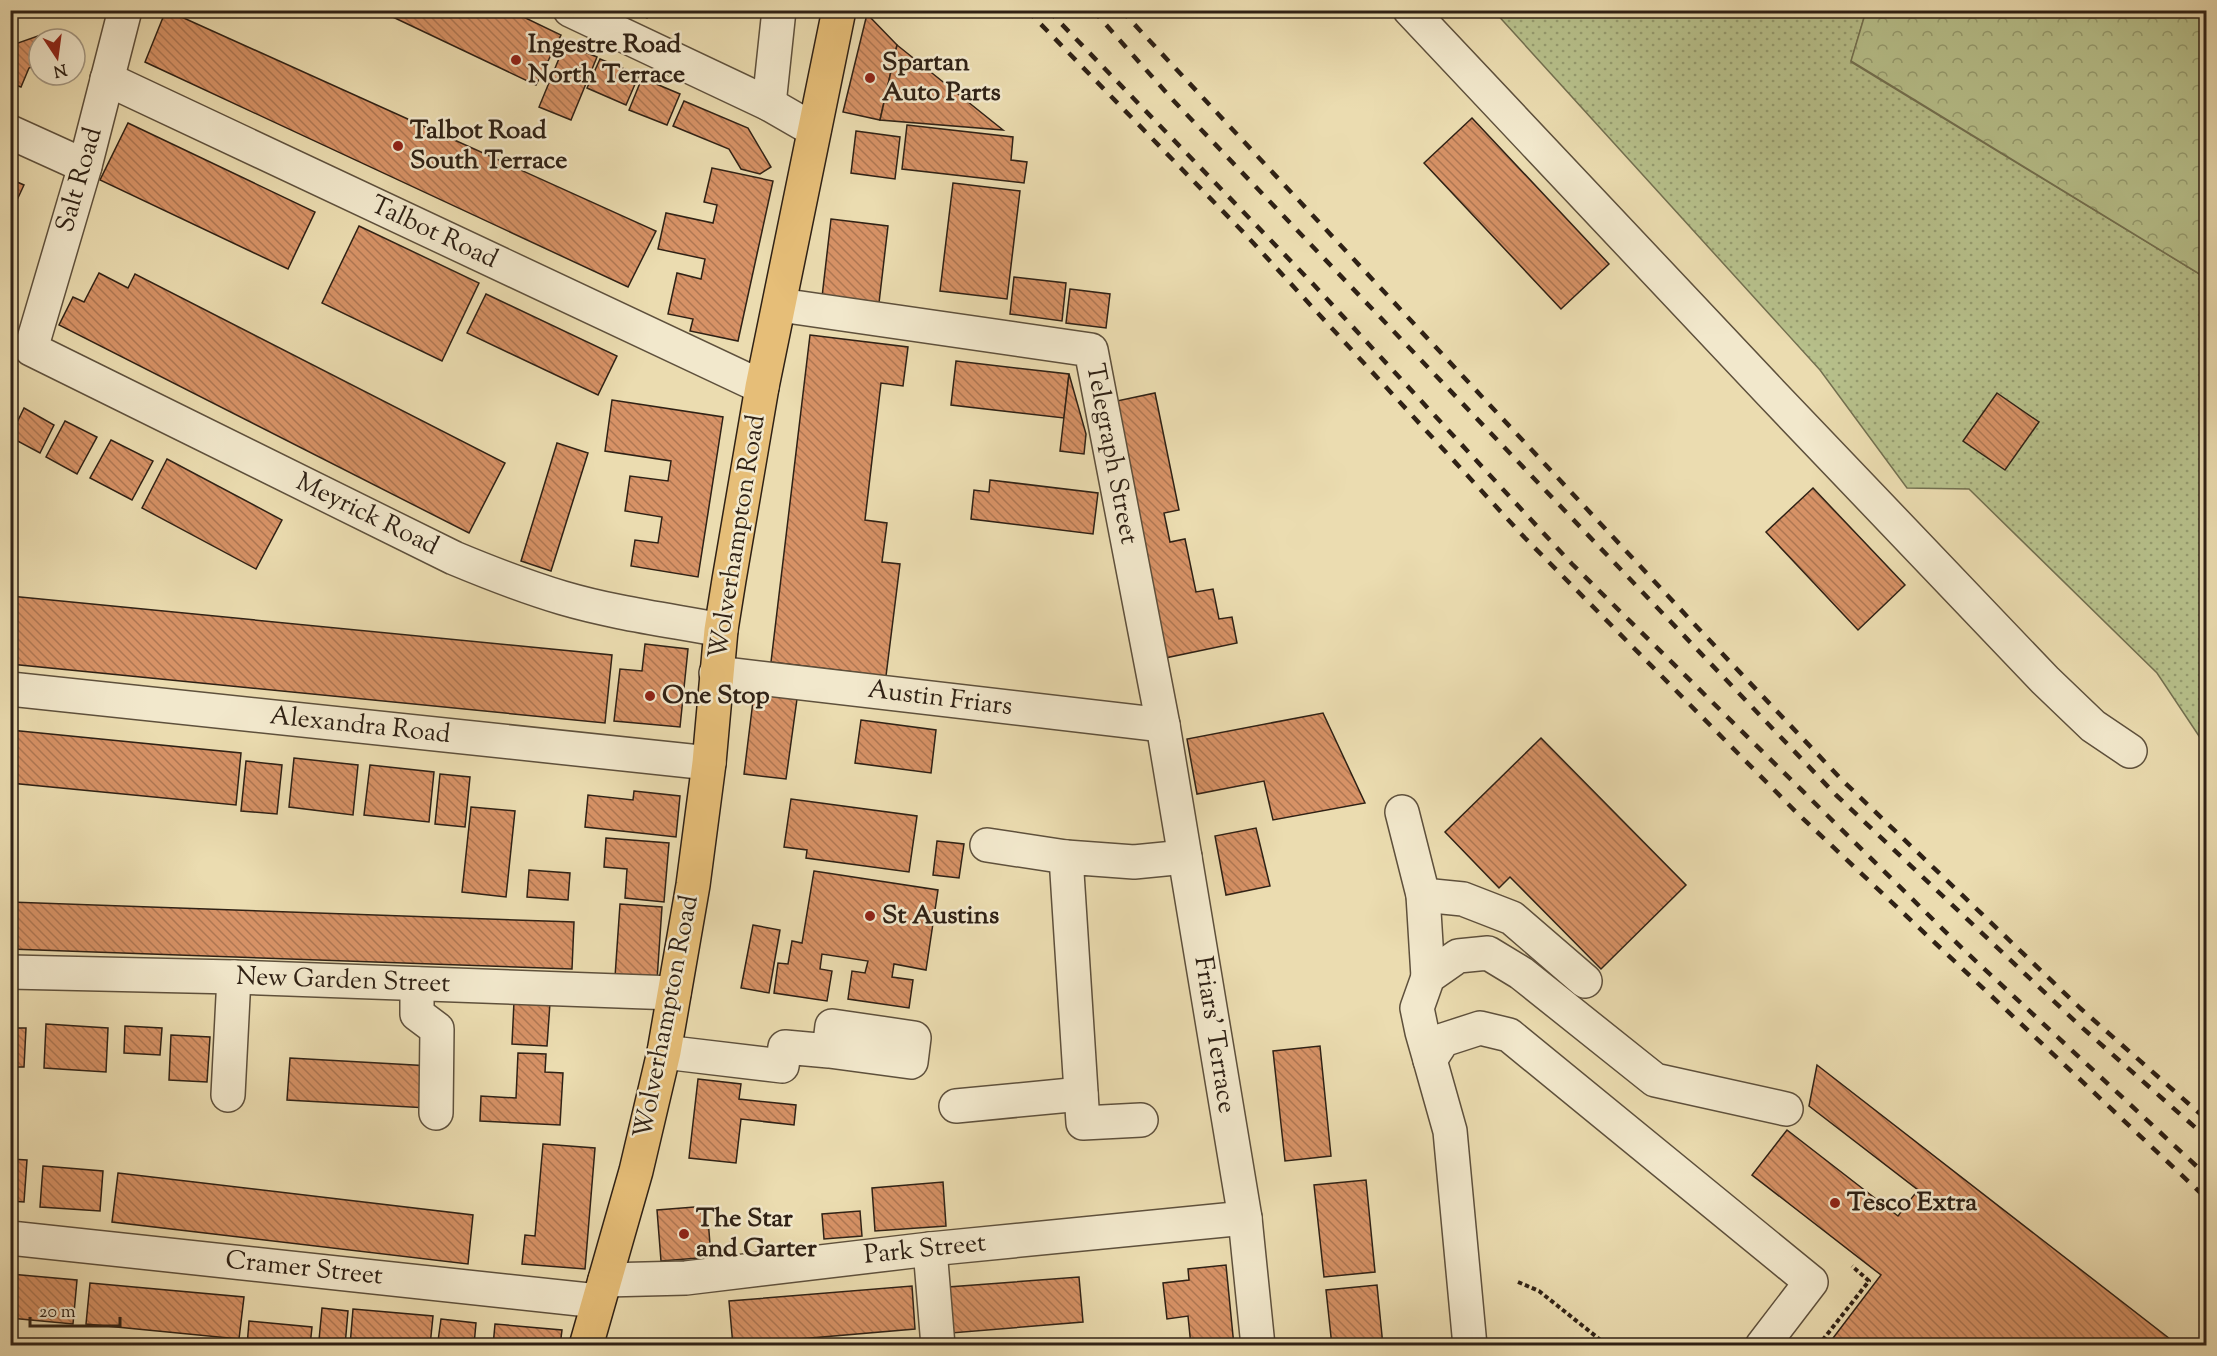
<svg xmlns="http://www.w3.org/2000/svg" width="2217" height="1356" font-family="'Sorts Mill Goudy',serif">
<defs>
<pattern id="grass-dots" width="8" height="8" patternUnits="userSpaceOnUse" patternTransform="scale(1.5)"><rect width="8" height="8" fill="#b7c08b"/><path d="M2 2h.1M6 6h.1" fill="none" stroke="#959c70" stroke-width="1.8" stroke-linecap="round"/></pattern>
<pattern id="park-crowns" width="20" height="18" patternUnits="userSpaceOnUse" patternTransform="scale(1.5)"><rect width="20" height="18" fill="#b7c08b"/><path d="M2 6a3 3 0 1 1 6 0M12 15a3 3 0 1 1 6 0" fill="none" stroke="#959c70"/></pattern>
<pattern id="building-back-hatch" width="6" height="6" patternUnits="userSpaceOnUse" patternTransform="scale(1.5)"><rect width="6" height="6" fill="#d79266"/><path d="M-1 5l2 2M0 0l6 6M5-1l2 2" fill="none" stroke="#af7753"/></pattern>
</defs>
<rect width="100%" height="100%" fill="#ebdcb0"/>
<filter id="stains"><feTurbulence type="fractalNoise" baseFrequency=".00333" numOctaves="4"/><feColorMatrix values="0 0 0 0 .2 0 0 0 0 .09 0 0 0 0 .02 0 0 0 .5 -.17"/></filter>
<radialGradient id="worn" r=".72"><stop offset=".6" stop-color="#630" stop-opacity="0"/><stop offset="1" stop-color="#630" stop-opacity=".3"/></radialGradient>
<path fill="url(#grass-dots)" stroke="#737050" stroke-width="1.5" d="M1494,11H1866L1851,62L2206,278V744L2205,745L2157,673L1969,489L1907,488L1820,370Z"/>
<path fill="url(#park-crowns)" stroke="#737050" stroke-width="1.5" d="M1866,11H2206V278L1851,61Z"/>
<g fill="url(#building-back-hatch)" stroke="#2f2115" stroke-width="1.5">
<path d="M166,10L656,231L628,287L145,62Z"/>
<path d="M378,10H509L561,35L536,85Z"/>
<path d="M632,10H651L647,18Z"/>
<path d="M867,14L897,45L880,120L843,112Z"/>
<path d="M52,31L70,39H39V64L29,68L21,87L10,83V54L15,44Z"/>
<path d="M565,44L597,57L571,120L539,107Z"/>
<path d="M897,45L1003,130L880,120Z"/>
<path d="M600,59L639,75L626,105L587,88Z"/>
<path d="M642,78L680,94L667,125L629,110Z"/>
<path d="M684,101L748,128L771,167L760,174L741,169L729,149L673,126Z"/>
<path d="M1472,118L1609,264L1561,309L1424,163Z"/>
<path d="M128,123L315,212L288,269L100,180Z"/>
<path d="M907,125L1013,137L1011,160L1027,162L1024,183L902,169Z"/>
<path d="M856,131L900,137L895,179L851,173Z"/>
<path d="M712,168L773,181L738,341L690,331L693,319L668,314L677,273L701,279L705,259L658,249L666,213L713,223L717,205L704,202Z"/>
<path d="M10,179L24,185L10,215Z"/>
<path d="M953,183L1020,191L1007,299L940,291Z"/>
<path d="M831,219L888,226L879,303L822,297Z"/>
<path d="M359,226L479,283L442,361L322,303Z"/>
<path d="M99,273L128,288L135,274L505,463L469,533L59,325L73,297L84,302Z"/>
<path d="M1014,277L1066,283L1062,321L1010,314Z"/>
<path d="M1070,289L1110,294L1106,328L1066,323Z"/>
<path d="M486,294L617,356L598,395L467,333Z"/>
<path d="M810,335L908,347L903,386L881,383L865,520L887,523L882,562L900,564L886,676L771,662Z"/>
<path d="M956,361L1069,374L1064,418L951,405Z"/>
<path d="M1069,374L1086,434L1084,454L1060,451Z"/>
<path d="M1155,393L1179,510L1164,513L1170,542L1185,539L1196,592L1213,589L1219,619L1232,617L1237,643L1165,658L1112,402Z"/>
<path d="M1997,393L2039,422L2005,470L1963,441Z"/>
<path d="M612,400L723,417L698,577L631,566L635,540L658,543L662,517L625,511L630,476L668,481L671,461L605,451Z"/>
<path d="M24,408L54,425L40,453L10,437Z"/>
<path d="M65,421L97,437L77,474L46,457Z"/>
<path d="M111,440L153,461L132,500L90,478Z"/>
<path d="M557,443L588,453L551,571L521,561Z"/>
<path d="M167,459L282,520L256,569L142,508Z"/>
<path d="M990,480L1098,493L1093,534L971,519L974,490L989,492Z"/>
<path d="M1813,488L1905,585L1858,630L1766,532Z"/>
<path d="M10,596L612,655L605,723L10,664Z"/>
<path d="M645,644L688,649L680,727L614,721L620,669L642,671Z"/>
<path d="M754,693L797,699L786,779L744,774Z"/>
<path d="M1323,713L1365,803L1273,820L1264,781L1197,794L1187,739Z"/>
<path d="M861,720L936,730L931,773L855,763Z"/>
<path d="M10,730L241,753L236,805L10,783Z"/>
<path d="M1541,738L1686,885L1601,969L1510,877L1499,888L1445,832Z"/>
<path d="M294,758L358,765L353,815L289,807Z"/>
<path d="M246,761L282,765L277,814L241,811Z"/>
<path d="M370,765L434,772L429,822L364,815Z"/>
<path d="M440,774L470,777L465,827L435,824Z"/>
<path d="M634,791L680,796L676,837L585,827L588,795L633,800Z"/>
<path d="M791,799L917,816L909,872L806,858L807,850L784,847Z"/>
<path d="M471,807L515,811L506,897L462,892Z"/>
<path d="M1256,828L1270,886L1226,895L1215,836Z"/>
<path d="M606,838L669,843L664,902L625,898L627,869L604,867Z"/>
<path d="M937,841L964,844L959,878L933,875Z"/>
<path d="M529,870L570,873L568,900L527,897Z"/>
<path d="M814,871L938,890L926,970L894,964L892,977L913,980L909,1008L848,999L852,971L865,973L868,961L822,954L820,969L832,971L827,1001L774,993L778,963L788,964L792,941L802,943Z"/>
<path d="M10,902L574,922L572,969L10,949Z"/>
<path d="M620,904L662,907L657,980L615,977Z"/>
<path d="M753,925L780,930L769,993L741,988Z"/>
<path d="M514,1001L550,1003L547,1046L512,1044Z"/>
<path d="M46,1024L108,1028L106,1072L44,1068Z"/>
<path d="M125,1026L162,1028L160,1055L124,1053Z"/>
<path d="M10,1028H26L24,1067H10Z"/>
<path d="M171,1035L210,1037L207,1082L169,1080Z"/>
<path d="M1320,1046L1331,1156L1285,1161L1273,1051Z"/>
<path d="M518,1053L546,1054L545,1072L563,1073L560,1125L480,1121L481,1096L516,1098Z"/>
<path d="M290,1058L431,1066L428,1108L287,1100Z"/>
<path d="M1817,1065L2179,1346H1827L1881,1275L1752,1175L1787,1130L1898,1216L1918,1190L1809,1106Z"/>
<path d="M698,1079L741,1084L739,1099L796,1105L794,1125L741,1119L736,1163L689,1158Z"/>
<path d="M543,1144L595,1148L585,1269L522,1264L525,1235L535,1236Z"/>
<path d="M10,1159L27,1160L24,1202L10,1201Z"/>
<path d="M43,1166L103,1171L100,1211L40,1207Z"/>
<path d="M118,1173L473,1215L468,1264L112,1222Z"/>
<path d="M1366,1180L1375,1272L1324,1277L1314,1185Z"/>
<path d="M943,1182L946,1226L875,1231L872,1188Z"/>
<path d="M707,1206L711,1257L661,1261L657,1210Z"/>
<path d="M860,1211L862,1236L824,1239L822,1214Z"/>
<path d="M1226,1265L1234,1346H1191L1188,1316L1167,1319L1163,1283L1189,1280L1188,1269Z"/>
<path d="M10,1274L77,1280L73,1324L10,1318Z"/>
<path d="M1079,1277L1083,1322L951,1333L948,1287Z"/>
<path d="M90,1283L244,1297L239,1339L86,1324Z"/>
<path d="M1377,1285L1383,1346H1332L1326,1290Z"/>
<path d="M912,1286L915,1329L776,1341V1346H733L729,1301Z"/>
<path d="M322,1308L348,1311L345,1346H328V1341L319,1340Z"/>
<path d="M353,1309L433,1316L430,1346H350Z"/>
<path d="M441,1319L476,1323L474,1345L438,1341Z"/>
<path d="M249,1321L312,1327L310,1346H247Z"/>
<path d="M495,1324L562,1330L560,1346H493Z"/>
</g>
<g fill="none" stroke-linecap="round" stroke-linejoin="round">
<g stroke="#5e503c" stroke-width="36">
<g id="minor">
<path d="M125,10L85,166L31,349L454,558C490,573 526,587 563,598C614,613 668,620 721,630"/>
<path d="M570,10L769,104L814,130"/>
<path d="M1410,10L1771,393L2045,680L2093,726L2130,751"/>
<path d="M107,79L762,387"/>
<path d="M769,104L779,10"/>
<path d="M10,132L85,166"/>
<path d="M780,305L1091,350L1163,725L1245,1218L1258,1346"/>
<path d="M716,673L1163,725"/>
<path d="M10,689L709,763"/>
<path d="M1402,812L1423,895L1428,977"/>
<path d="M987,845L1066,857"/>
<path d="M1423,895L1463,899L1512,918L1585,981"/>
<path d="M10,972L234,977L674,993"/>
<path d="M417,984V1014L437,1029L436,1113"/>
<path d="M664,1052L782,1066L785,1047L829,1051L911,1062L914,1038L832,1026L829,1051"/>
<path d="M1430,1060L1422,1032L1417,1008L1428,977L1458,956L1488,953L1521,973L1655,1080L1786,1109"/>
<path d="M228,1095L234,977"/>
<path d="M956,1106L1081,1094"/>
<path d="M1141,1120L1083,1123L1066,857L1134,862L1185,857"/>
<path d="M10,1238L598,1301"/>
<path d="M930,1249L938,1346"/>
<path d="M605,1280L686,1278L930,1249L1245,1218"/>
<path d="M1470,1346L1450,1131L1430,1060L1443,1040L1480,1028L1509,1035L1811,1282L1762,1346"/>
</g>
</g>
<g stroke="#2f2115" stroke-width="36">
<path id="highway" d="M586,1346L636,1171L664,1052L693,885L709,763L721,630L729,580L762,387L839,10"/>
</g>
<g stroke="#2f2115" stroke-width="4" stroke-dasharray="4.5 3" stroke-linecap="butt">
<path d="M1518,1282L1539,1291L1608,1346"/>
<path d="M1818,1346L1869,1281L1852,1266"/>
</g>
<use href="#minor" stroke="#f2e8cc" stroke-width="33"/>
<use href="#highway" stroke="#e6be78" stroke-width="33"/>
<g stroke="#2f2115" stroke-width="4.5" stroke-dasharray="10 10" stroke-linecap="butt">
<path d="M1027,10L1245,234L1525,538L1797,813L2206,1198"/>
<path d="M1048,10L1314,285L1572,564L1965,951L2206,1175"/>
<path d="M1093,10L1171,98L1836,795L2078,1024L2206,1137"/>
<path d="M1121,10L1697,627L1843,781L2080,1008L2206,1119"/>
</g>
</g>
<g fill="#8f2418" stroke="#f2e8cc" stroke-width="2">
<circle cx="516" cy="60" r="6"/>
<circle cx="870" cy="78" r="6"/>
<circle cx="398" cy="146" r="6"/>
<circle cx="650" cy="696" r="6"/>
<circle cx="870" cy="916" r="6"/>
<circle cx="1835" cy="1203" r="6"/>
<circle cx="684" cy="1234" r="6"/>
</g>
<g text-anchor="middle" dominant-baseline="central" stroke-width="5" stroke-linejoin="round" paint-order="stroke">
<g font-size="26" font-weight="bold" fill="#2f2115" stroke="#f2e8cc" text-anchor="start">
<text x="528" y="45">Ingestre Road<tspan x="528" dy="30">North Terrace</tspan></text>
<text x="882" y="63">Spartan<tspan x="882" dy="30">Auto Parts</tspan></text>
<text x="410" y="131">Talbot Road<tspan x="410" dy="30">South Terrace</tspan></text>
<text x="662" y="696">One Stop</text>
<text x="882" y="916">St Austins</text>
<text x="1847" y="1203">Tesco Extra</text>
<text x="696" y="1219">The Star<tspan x="696" dy="30">and Garter</tspan></text>
</g>
<g font-size="26" fill="#2f2115" stroke="#f2e8cc">
<text transform="translate(80 180) rotate(-74)">Salt Road</text>
<text transform="translate(434 233) rotate(25)">Talbot Road</text>
<text transform="translate(1111 454) rotate(79)">Telegraph Street</text>
<text transform="translate(367 515) rotate(26)">Meyrick Road</text>
<text transform="translate(738 537) rotate(-81)">Wolverhampton Road</text>
<text transform="translate(940 699) rotate(7)">Austin Friars</text>
<text transform="translate(360 726) rotate(6)">Alexandra Road</text>
<text transform="translate(343 981) rotate(2)">New Garden Street</text>
<text transform="translate(667 1017) rotate(-79)">Wolverhampton Road</text>
<text transform="translate(1214 1035) rotate(81)">Friars' Terrace</text>
<text transform="translate(925 1250) rotate(-6)">Park Street</text>
<text transform="translate(304 1269) rotate(6)">Cramer Street</text>
</g>
</g>
<rect width="2217" height="1356" fill="none" stroke="#ebdcb0" stroke-width="36"/>
<rect x="12" y="12" width="2193" height="1332" fill="none" stroke="#2f2115" stroke-width="3"/>
<rect x="18" y="18" width="2181" height="1320" fill="none" stroke="#2f2115" stroke-width="1.5"/>
<g transform="translate(57 57) rotate(167)"><circle r="28" fill="#f2e8cc" stroke="#a49883" stroke-width="1.5"/>
<path d="M0-4.5L10 22L0 15L-10 22Z" fill="#8f2418"/>
<text y="-9" font-size="16" font-weight="bold" text-anchor="middle" fill="#2f2115">N</text>
</g>
<path d="M30 1317v9h90v-9" fill="none" stroke="#2f2115" stroke-width="3"/>
<text x="39" y="1317" font-size="18" fill="#2f2115" stroke="#f2e8cc" stroke-width="4.5" paint-order="stroke">20 m</text>
<rect width="100%" height="100%" filter="url(#stains)"/>
<rect width="100%" height="100%" fill="url(#worn)"/>
</svg>
